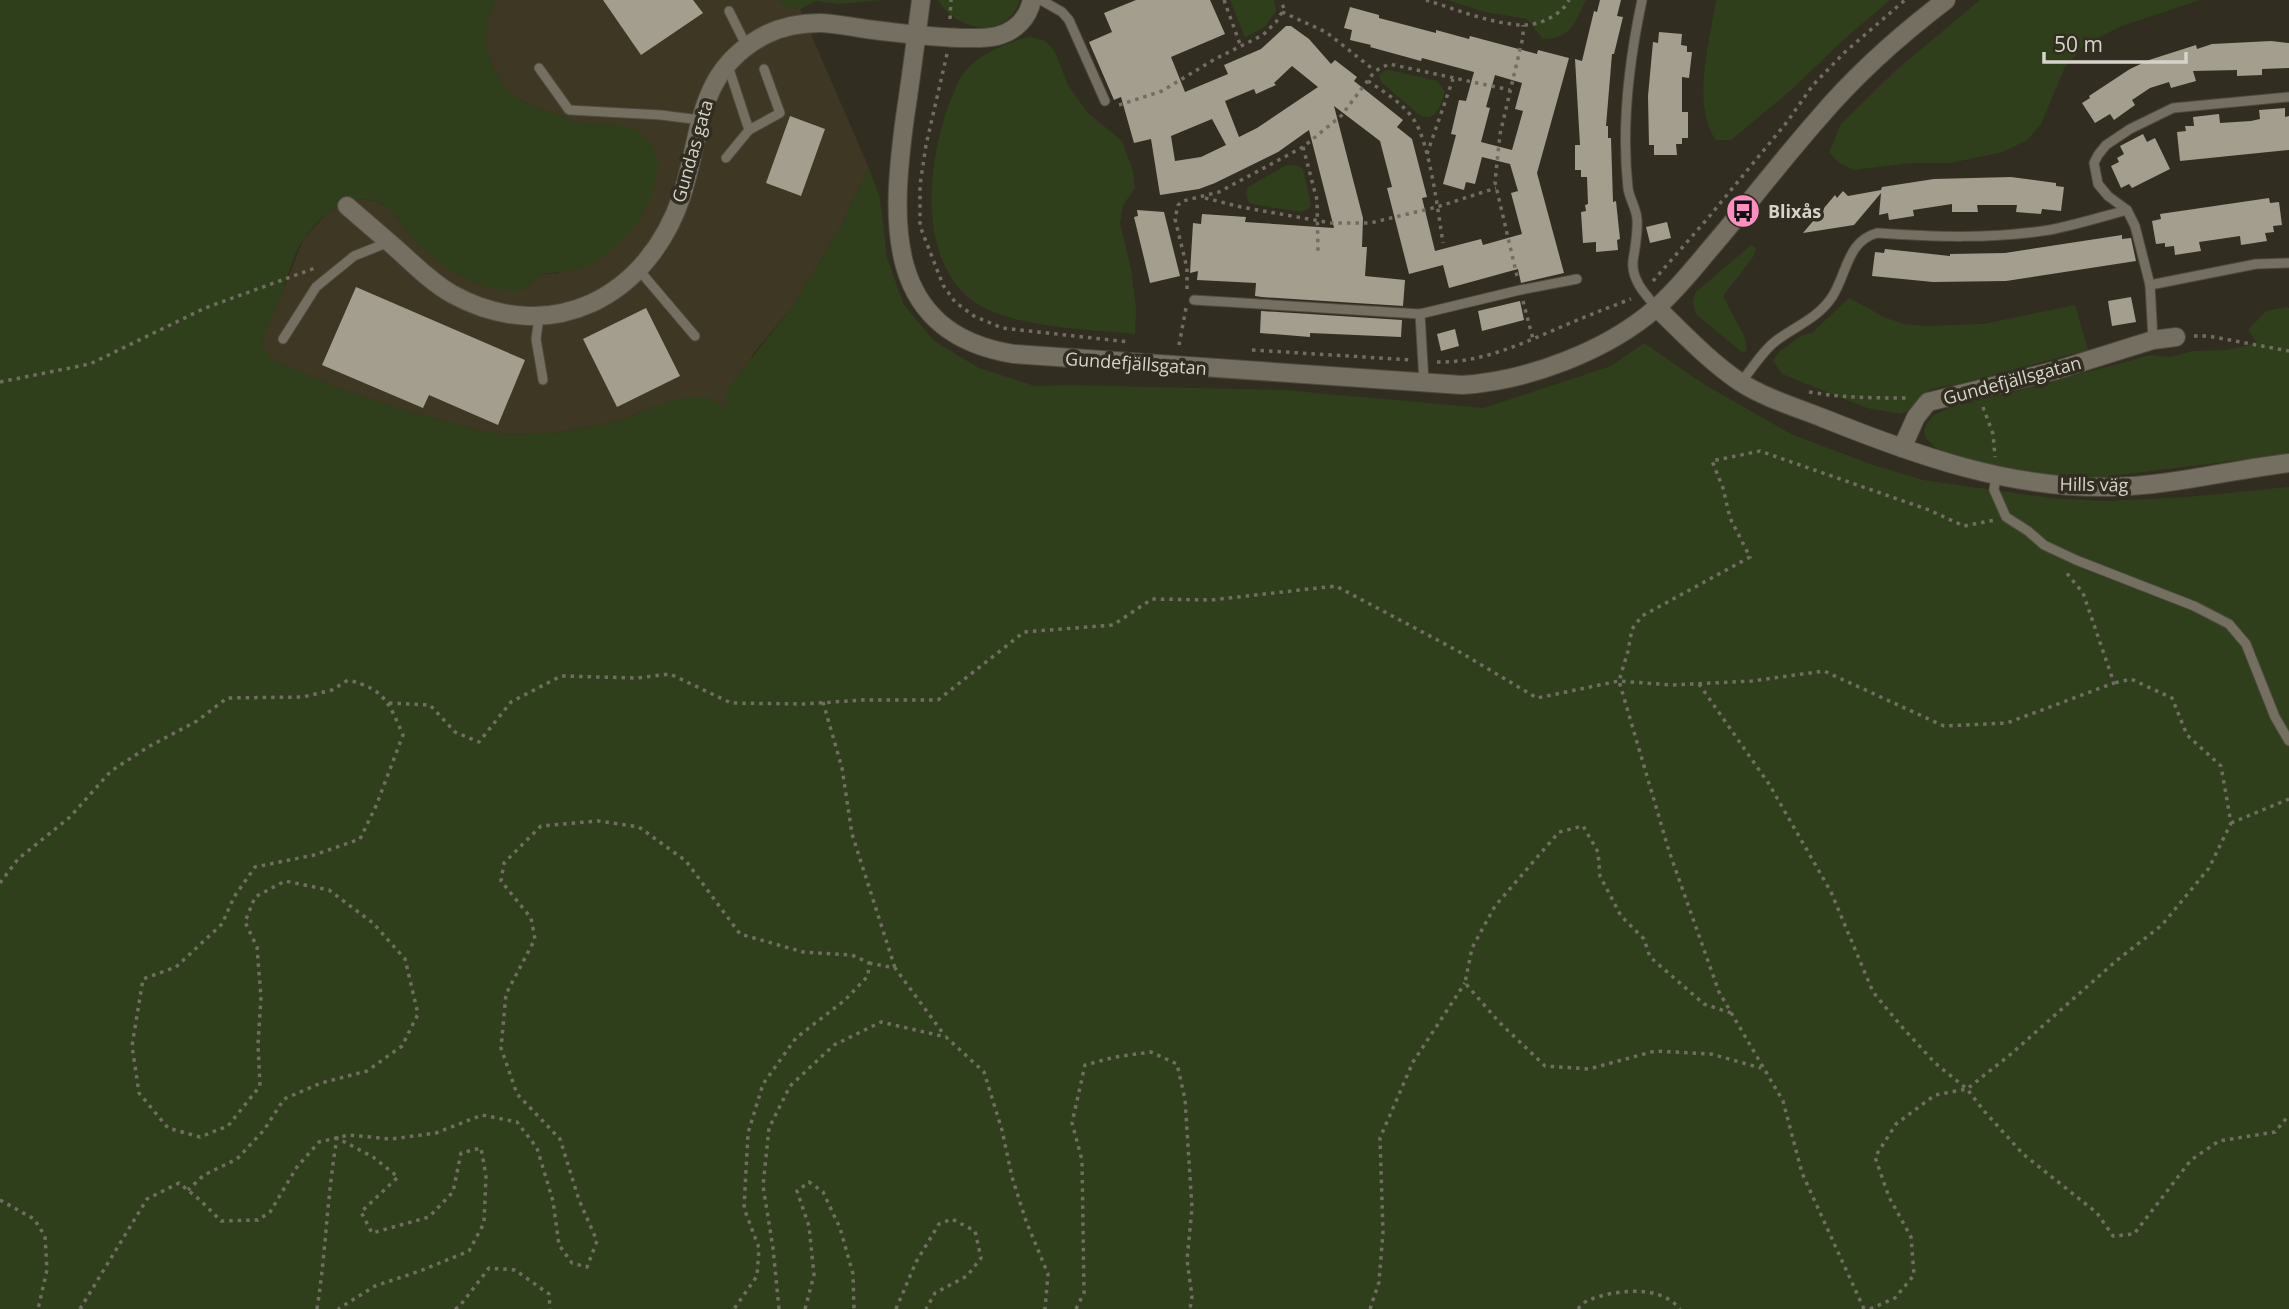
<svg xmlns="http://www.w3.org/2000/svg" width="2289" height="1309" font-family="'Open Sans',sans-serif">
<rect width="100%" height="100%" fill="#322d21"/>
<path fill="#3e3724" d="M495,0H779L786,7L800,9L869,168L838,232L793,306L753,354L729,411L656,406L619,421L561,432L512,435L486,432L399,409L335,387L270,359L262,346L265,328L278,303L304,238L327,213L352,198L375,201L390,209L416,241L522,291L539,275L559,273L611,123H578L526,103L507,90L492,67L486,45L487,20Z"/>
<g fill="#303f1b">
<path d="M0,0H495L487,20L486,45L492,67L507,90L526,103L578,123H611L632,128L651,145L659,162L652,195L639,221L620,243L587,267L539,275L522,291C481,293 441,269 414,239C402,226 394,208 377,202C349,191 321,215 305,237C292,255 287,281 279,301C271,319 265,325 262,346L271,359L335,387L399,409L486,432L512,435L561,432L619,421L656,406L683,398L708,397L728,410L725,399L727,389L793,306L838,232L869,168L880,198L887,258L904,305L934,341L979,368L1035,386L1069,385L1284,390L1484,408L1611,366L1644,343L1702,383L1791,434L1870,464L1923,480L2050,498L2106,501L2188,497L2289,487V1309H0Z"/>
<path d="M779,0H882L839,4L816,1L800,9L786,7Z"/>
<path d="M938,0H1020C1007,41 956,31 938,0Z"/>
<path d="M1230,0H1274L1276,11L1265,27L1245,37Z"/>
<path d="M1447,0H1586C1575,22 1571,39 1543,39L1527,19L1485,12Z"/>
<path d="M1716,0H1890L1842,41L1790,91L1731,140H1716C1691,106 1710,40 1716,0Z"/>
<path d="M1980,0H2200L2119,27L2083,46L2065,67L2041,124L2027,140L2003,152L1950,163H1910L1854,170L1838,162L1829,152L1841,124L1895,71Z"/>
<path d="M1030,37L1045,41L1054,50L1068,85L1088,113L1122,141L1133,171L1135,188L1123,205L1120,223L1131,269L1136,308L1135,334C1090,329 1006,328 970,299C917,255 928,161 949,104C954,92 959,76 969,67C982,53 1012,40 1030,37Z"/>
<path d="M1386,70L1394,71L1437,81L1445,91C1441,105 1435,126 1417,113L1381,82L1379,75Z"/>
<path d="M1287,165L1299,166L1303,169L1311,204L1310,208L1302,212L1252,204L1248,202L1246,192L1248,187Z"/>
<path d="M1751,245L1756,248L1753,257L1723,296L1745,338L1747,351L1742,352L1697,315C1692,307 1692,301 1696,292Z"/>
<path d="M1849,298L1886,318L1905,324L1926,326L1983,324L2075,305L2088,350L1962,383L1931,389L1907,411L1901,414L1867,408L1782,374L1773,361L1780,351L1802,335L1812,333Z"/>
<path d="M2286,307L2289,308V454L2095,478L2055,476L1961,459L1937,449L1926,439L1924,431L1927,423L1934,415L1950,407L2013,392L2151,355L2170,357L2192,351L2227,350L2257,343L2248,330L2266,311Z"/>
</g>
<g fill="#a49e8f" fill-rule="evenodd">
<path d="M603,0H693L703,13L641,55Z"/>
<path d="M1136,0H1210L1225,34L1171,57L1185,92L1228,74L1224,65L1261,49L1286,26H1291L1309,39L1331,64L1335,60L1357,77L1354,81L1403,120L1397,127L1412,139L1427,197L1422,198L1435,251L1481,239L1483,245L1522,234L1511,193L1518,191L1510,164L1482,157L1475,184L1466,182L1464,190L1443,184L1456,135L1451,134L1459,100L1466,101L1474,72L1422,58L1421,61L1370,47L1371,45L1350,40L1352,30L1344,28L1350,7L1379,15V18L1436,33V30L1469,39L1470,36L1537,54L1538,50L1569,58L1537,173L1564,273L1521,283L1518,269L1449,288L1443,265L1409,274L1387,188L1392,187L1380,141L1334,106L1363,218L1362,247H1367L1365,276L1405,280L1403,306L1262,297L1255,296L1256,283L1197,280L1198,271L1190,273L1193,223L1201,224L1202,214L1246,217L1245,222L1334,228L1309,130L1278,152L1215,183L1199,189L1160,195L1151,139L1134,143L1121,97L1114,100L1089,42L1112,32L1104,13ZM1292,66L1318,87L1257,128L1239,137L1225,101L1254,89L1256,94L1276,85L1274,83ZM1495,75L1522,83L1515,109L1523,111L1512,150L1481,142L1490,108L1486,107ZM1212,119L1226,145L1201,157L1175,161L1171,136Z"/>
<path d="M1600,0H1621L1617,16L1623,17L1614,54H1612L1606,126H1608V138H1611L1613,202L1616,201L1620,239L1617,240L1618,250L1596,252V242L1583,243L1581,212L1586,211L1585,205L1588,204L1587,177H1581V170H1575V145H1580L1575,59L1582,61L1594,11L1597,12Z"/>
<path d="M1659,32L1682,34L1681,45L1687,46V52H1692L1689,78L1682,77V112H1688V138H1682V144H1676L1677,155H1654V145H1649L1648,96L1653,42L1658,43Z"/>
<path d="M2271,41L2289,43V68L2262,69V75L2237,76V70L2193,71L2196,81L2171,88L2169,82L2150,88L2132,100L2135,105L2114,120L2110,114L2095,123L2082,103L2090,98L2089,96L2130,69L2149,60L2196,45L2197,49L2212,44Z"/>
<path d="M2285,108V117L2289,116V150L2180,161L2177,132L2186,131L2185,126H2194L2193,117L2219,114L2220,123L2251,121L2260,119L2259,110Z"/>
<path d="M790,116L825,129L801,196L766,183Z"/>
<path d="M2143,134L2147,142L2155,138L2170,169L2132,188L2129,184L2121,188L2111,166L2119,162L2117,158L2124,154L2120,146Z"/>
<path d="M2011,177L2056,183V186L2064,187L2061,211L2042,209L2041,214L2016,212L2017,205H1977L1978,212H1952V204L1913,210L1914,216L1889,220L1888,213L1879,215L1881,193L1854,225L1803,233L1835,195L1837,198L1843,191L1848,196L1881,190L1882,187L1934,179Z"/>
<path d="M2269,198L2270,203L2279,202L2282,225L2273,226L2274,232L2265,233L2267,241L2241,245L2240,236L2199,242L2201,251L2175,255L2174,246L2165,247V243L2156,244L2152,221L2161,219L2160,214Z"/>
<path d="M1137,210L1164,212L1180,276L1150,283L1134,217L1138,216Z"/>
<path d="M1667,222L1671,238L1650,243L1646,227Z"/>
<path d="M2122,235V239L2131,238L2136,261L2006,281L1933,282L1872,276L1875,252L1884,253L1885,249L1950,256V254L2005,253Z"/>
<path d="M356,287L525,360L498,425L429,395L423,408L322,365Z"/>
<path d="M2131,297L2136,322L2112,326L2108,301Z"/>
<path d="M1520,301L1524,320L1482,331L1478,311Z"/>
<path d="M646,308L680,376L617,407L583,339Z"/>
<path d="M1261,311L1402,320L1401,337L1310,333V337L1260,333Z"/>
<path d="M1455,329L1459,346L1441,351L1437,334Z"/>
</g>
<g fill="none" stroke-linecap="round" stroke-linejoin="round">
<g stroke="#4f4a40" stroke-width="11">
<g id="service">
<path d="M1041,0L1062,12L1069,20L1105,101"/>
<path d="M1642,0C1629,61 1621,126 1628,188C1629,198 1636,207 1637,219C1638,234 1635,247 1633,261C1631,280 1646,295 1657,308"/>
<path d="M729,11L747,47"/>
<path d="M728,66L749,130"/>
<path d="M539,68L569,110L661,115L700,120"/>
<path d="M726,158L749,130L780,113L764,69"/>
<path d="M639,270L695,336"/>
<path d="M2150,285L2256,264L2289,263"/>
<path d="M1194,300L1420,314L1520,290L1577,279"/>
<path d="M1420,314L1424,382"/>
<path d="M539,317L536,339L543,380"/>
<path d="M283,339L316,287L354,256L389,242"/>
<path d="M2153,340L2150,285L2135,226L2127,210L2108,196L2098,184L2094,163L2098,155L2106,145L2130,129L2173,108L2289,97"/>
<path d="M1741,382C1753,368 1762,351 1777,340C1796,326 1818,318 1832,297C1847,274 1847,241 1877,233C1935,237 1992,239 2049,230C2075,225 2101,217 2127,210"/>
<path d="M1996,476L1994,490L2006,517L2028,531L2044,545L2076,560L2194,606L2229,624L2246,644L2275,717L2289,741"/>
</g>
</g>
<g stroke="#4f4a40" stroke-width="20">
<g id="minor">
<path d="M921,0C916,39 911,78 905,117C891,221 883,333 1014,354L1462,385C1527,381 1607,351 1656,308C1676,291 1693,269 1710,249C1747,206 1781,161 1818,119C1856,74 1900,35 1946,0"/>
<path d="M347,206C361,218 376,231 391,244C411,261 429,281 452,294C550,348 648,298 682,195C703,130 696,70 767,34C782,27 802,23 819,23C834,23 851,27 866,29C897,33 929,37 961,38C973,38 985,39 997,36C1016,31 1028,18 1032,0"/>
<path d="M1657,308C1684,334 1709,361 1740,382C1765,398 1795,407 1823,418C1915,455 2010,489 2110,487C2171,486 2229,470 2289,463"/>
<path d="M1902,448L1916,417L1928,402L2057,370L2153,340L2176,337"/>
</g>
</g>
<g stroke="#716d62" stroke-width="3.5" stroke-dasharray="3.5 5" stroke-linecap="butt">
<path d="M1224,0L1241,47"/>
<path d="M1426,0C1455,9 1492,24 1522,25C1538,26 1562,15 1569,0"/>
<path d="M1282,12L1326,32L1374,70"/>
<path d="M950,19L951,0"/>
<path d="M947,54L926,145L920,185V226L943,285L955,302L974,316L1002,328L1129,342"/>
<path d="M1368,81C1384,92 1403,103 1414,120C1430,144 1438,212 1443,243"/>
<path d="M1119,105L1162,91L1215,59L1263,35L1276,22L1284,9L1281,0"/>
<path d="M1303,147L1317,200L1318,254"/>
<path d="M1427,154L1453,79"/>
<path d="M1205,198L1241,207L1331,223H1370L1437,207L1496,188"/>
<path d="M1517,276L1495,182L1500,134L1523,37V25"/>
<path d="M1653,281L1708,218L1787,122L1813,85L1845,52L1905,0"/>
<path d="M1187,289V268L1175,219L1178,205L1183,201L1219,192L1303,147L1341,116L1375,71L1389,64L1510,90"/>
<path d="M1523,301L1533,339"/>
<path d="M2194,336H2208L2289,351"/>
<path d="M1179,345L1186,308"/>
<path d="M1252,350L1412,360"/>
<path d="M1437,362C1481,363 1521,344 1561,327C1584,317 1607,308 1631,299"/>
<path d="M0,382L90,364L205,308L318,267"/>
<path d="M1809,392C1845,398 1873,398 1909,398"/>
<path d="M1983,407L1993,434L1995,457"/>
<path d="M1699,684L1769,784L1831,892L1873,992L1902,1027L1935,1063L1967,1089L2011,1054L2116,961L2162,925L2209,868L2231,823L2221,766L2187,735L2172,698L2131,679L2114,683"/>
<path d="M823,702L842,768L852,834L895,968"/>
<path d="M389,703L430,705L455,732L479,742L511,702L561,676L637,678L670,674L731,703L804,704L862,700H938L1024,632L1113,625L1152,599L1211,600L1336,586L1458,651L1537,698L1619,681L1671,685L1752,681L1824,671L1944,726L2007,723L2114,683L2083,593L2065,571"/>
<path d="M2231,823L2289,799"/>
<path d="M0,883L18,859L70,817L111,771L148,747L197,721L227,698L303,697L332,690L348,680C385,689 389,703 403,735L376,806L360,839L314,855L255,867L234,897L222,924L176,967L143,979L132,1046L139,1093L168,1128L200,1137L228,1126L260,1086L258,1044L261,997L257,947L245,922L255,897L285,881L329,890L373,923L405,959L418,1014L402,1046L367,1071L321,1083L284,1099L264,1130L237,1159L204,1175L188,1190"/>
<path d="M869,963L895,968L945,1036"/>
<path d="M1731,1013L1704,1004L1650,957L1644,939L1621,916L1600,876L1598,852L1583,826L1559,832L1495,906L1472,948L1465,983L1499,1022L1545,1066L1589,1069L1655,1051L1711,1054L1761,1068"/>
<path d="M0,1200L34,1219L45,1236L47,1270L38,1309"/>
<path d="M80,1309L147,1199L179,1183L200,1200L221,1221L258,1220L270,1212L297,1167L319,1142L349,1135L391,1139L436,1133L482,1115L517,1122L537,1148L553,1201L559,1245L572,1263L587,1267L597,1241L579,1200L560,1139L517,1094L501,1048L506,994L535,939L531,918L501,881L504,863L541,826L598,821L639,827L686,861L740,934L803,952L852,955L869,963L868,976L845,1000L796,1038L763,1084L748,1133L744,1208L759,1248L757,1276L734,1309"/>
<path d="M317,1309C326,1252 327,1195 337,1138L373,1157L398,1177L361,1212L372,1233L429,1217L453,1192L461,1153L481,1148L486,1176L484,1223L469,1251L420,1271L375,1286L338,1309"/>
<path d="M455,1309L459,1307L489,1268L515,1270L549,1294L550,1309"/>
<path d="M779,1309L773,1248L763,1186L769,1128L790,1086L834,1045L881,1022L946,1037L984,1072L1002,1130L1012,1177L1026,1221L1048,1274L1045,1309"/>
<path d="M805,1309L814,1275L809,1226L797,1191L809,1182L823,1192L840,1228L853,1274L854,1309"/>
<path d="M896,1309L916,1262L939,1224L952,1219L975,1231L981,1258L967,1276L935,1293L926,1309"/>
<path d="M1076,1309L1084,1293L1082,1160L1072,1123L1085,1065L1115,1057L1151,1052L1177,1064L1185,1099L1192,1208L1187,1260L1192,1296L1190,1309"/>
<path d="M1370,1309L1379,1282L1383,1232L1380,1138L1413,1062L1465,983"/>
<path d="M1578,1309C1584,1300 1592,1299 1601,1296C1626,1289 1662,1287 1680,1309"/>
<path d="M1864,1309L1802,1173L1783,1101L1719,992L1669,851L1619,681L1628,651L1632,629L1642,616L1750,557L1730,518L1723,488L1712,461L1760,451L1929,510L1964,526L1995,520"/>
<path d="M1870,1309L1895,1298L1914,1275L1911,1237L1889,1197L1875,1157L1896,1124L1935,1095L1967,1089L1985,1112L2023,1154L2097,1213L2113,1236L2134,1234L2191,1160L2219,1141L2275,1132L2289,1115"/>
</g>
<use href="#service" stroke="#746f61" stroke-width="9"/>
<use href="#minor" stroke="#746f61" stroke-width="18"/>
</g>
<defs>
<g id="bus-disc" transform="scale(1.75)"><circle r="9.5" fill="#fd8ec0" stroke="#322d21"/><path d="M-5-6H5V4H4V6H2V4H-2V6H-4V4H-5ZM-3.5-4V0h7V-4ZM-3.5 1.2v1.5H-2V1.2ZM2 1.2v1.5H3.5V1.2Z" fill="#111"/></g>
</defs>
<g fill-rule="evenodd">
<use href="#bus-disc" x="1743" y="211"/>
</g>
<g text-anchor="middle" dominant-baseline="central" stroke-width="7" stroke-linejoin="round" paint-order="stroke">
<g font-size="18" fill="#d6d3cb" stroke="#322d21">
<text transform="translate(692 151) rotate(-74)">Gundas gata</text>
<text transform="translate(1136 363) rotate(4)">Gundefjällsgatan</text>
<text transform="translate(2012 380) rotate(-15)">Gundefjällsgatan</text>
<text transform="translate(2094 484) rotate(1)">Hills väg</text>
</g>
<g font-size="18" font-weight="bold" fill="#d6d3cb" stroke="#322d21" text-anchor="start">
<text x="1768" y="211">Blixås</text>
</g>
</g>
<path d="M2044 52v10h142v-10" fill="none" stroke="#d6d3cb" stroke-width="3.5"/>
<text x="2054" y="52" font-size="21" fill="#d6d3cb" stroke="#322d21" stroke-width="5" paint-order="stroke">50 m</text>
</svg>
